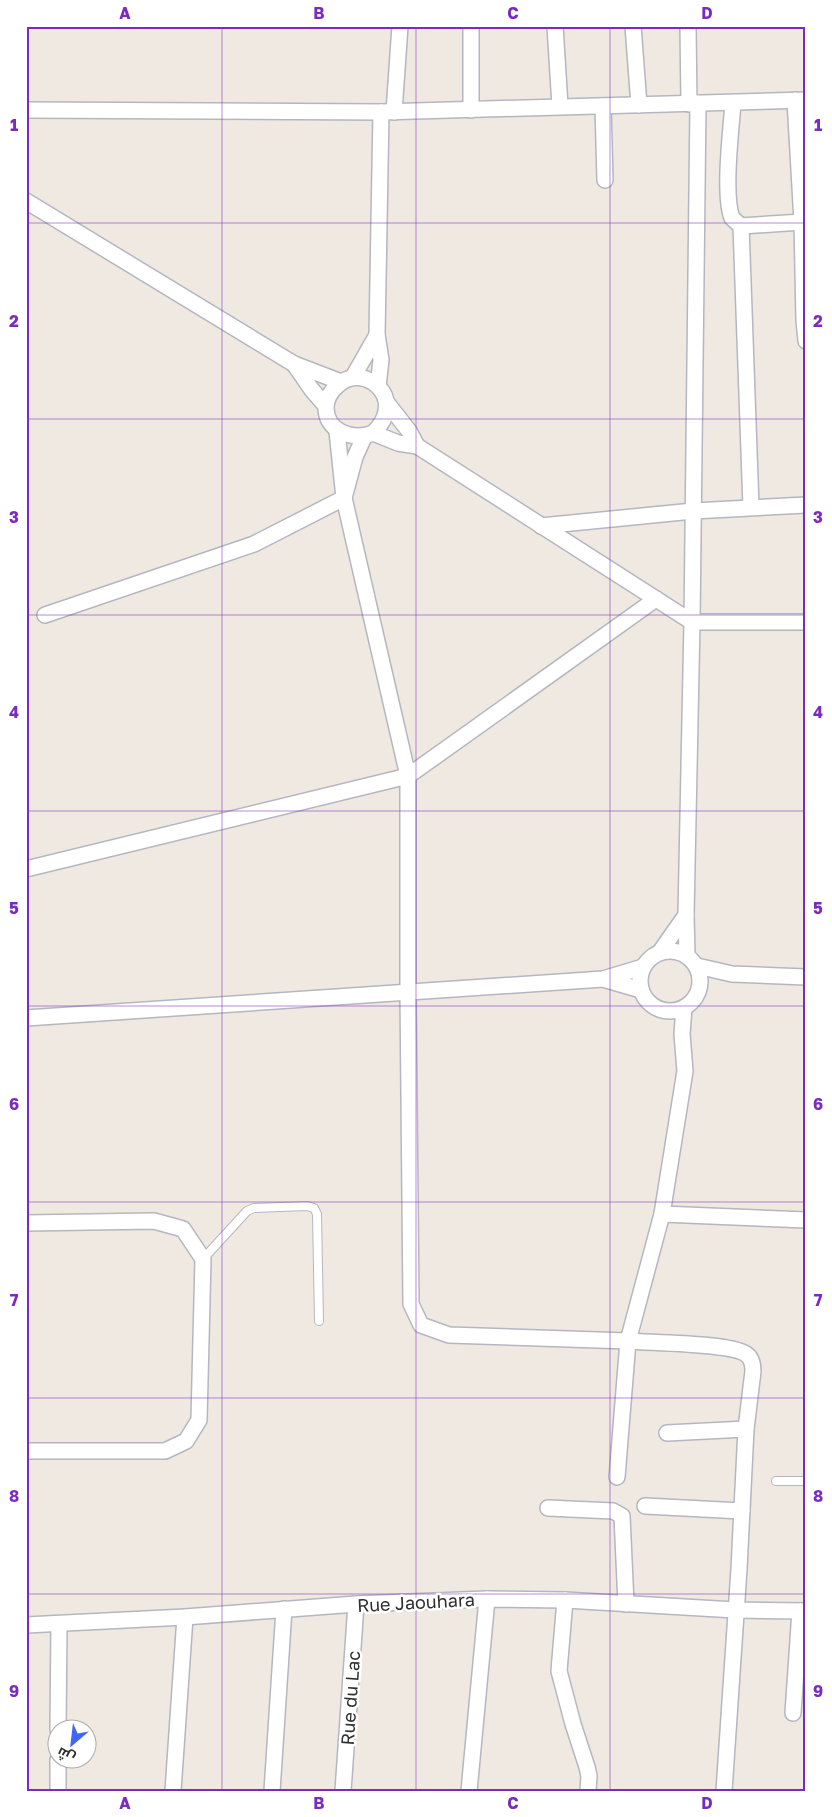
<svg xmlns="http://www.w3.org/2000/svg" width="832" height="1817" font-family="'Golos Text',Cairo,sans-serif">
<rect width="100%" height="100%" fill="#efe9e1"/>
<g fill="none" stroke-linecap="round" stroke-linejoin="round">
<g stroke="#b4b7c1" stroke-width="10">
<g id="service">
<path d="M203,1259L247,1211L254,1208L307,1206L314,1208L317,1214L319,1321"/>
<path d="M776,1481H806"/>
</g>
</g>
<g stroke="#b4b7c1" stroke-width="18">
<g id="minor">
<path d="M471,26V110"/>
<path d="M555,26L560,106"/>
<path d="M633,26L639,105"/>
<path d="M688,26L689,104"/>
<path d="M795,100L802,222L804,320L806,341"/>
<path d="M733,103C731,130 723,195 732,218L741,226L802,222"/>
<path d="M603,106L605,180"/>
<path d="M26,110L381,112L806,100"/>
<path d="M394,112L400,26"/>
<path d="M26,201L294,364L341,382"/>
<path d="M741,226L751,507"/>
<path d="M294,364L312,390L326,406"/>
<path d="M353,377L377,335"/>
<path d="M378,386L381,360L377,335L381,112"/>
<path d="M387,403L409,431L417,446"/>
<path d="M337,431L344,498L408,776V992L411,1304L421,1325L449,1335L628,1341L662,1214L685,1071L682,1034L684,1008"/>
<path d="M373,433C410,398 362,360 337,386C331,391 327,398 326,406C325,432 353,441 373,433L398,443L417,446L692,622H806"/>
<path d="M541,526L693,511L806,505"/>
<path d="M45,615L254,544L344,498L355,457L364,437"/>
<path d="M26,869L408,776L656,599"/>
<circle cx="670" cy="981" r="30"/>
<path d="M660,952L686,915"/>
<path d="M687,956L686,915L692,622L698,103"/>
<path d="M697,966L732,974L806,977"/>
<path d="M603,979L641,990"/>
<path d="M26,1018L603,979L643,967"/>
<path d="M662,1214L806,1220"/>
<path d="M26,1223L154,1221L183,1229L203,1259L199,1420L186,1441L165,1451H26"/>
<path d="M667,1433L746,1429"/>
<path d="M617,1477L628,1341C651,1343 730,1343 746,1354C752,1358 753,1364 753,1371L746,1429L739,1569L724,1791"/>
<path d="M645,1506L742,1511"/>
<path d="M548,1508L613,1511L622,1516L626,1604"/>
<path d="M565,1600L559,1671L573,1724L587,1767L589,1776L588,1791"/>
<path d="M26,1625L185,1617L356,1604L487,1599L565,1600L735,1610L806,1611"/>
<path d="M793,1713L800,1611"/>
<path d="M58,1730L59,1624"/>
<path d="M58,1760V1791"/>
<path d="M173,1791L185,1617"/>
<path d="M272,1791L284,1609"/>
<path d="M343,1791L356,1604"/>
<path d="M469,1791L487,1599"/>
</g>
</g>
<use href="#service" stroke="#fff" stroke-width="8"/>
<use href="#minor" stroke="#fff" stroke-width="15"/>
</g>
<path fill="none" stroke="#7b2cbf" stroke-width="1" stroke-opacity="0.55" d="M222,26V1791M416,26V1791M610,26V1791M26,223H806M26,419H806M26,615H806M26,811H806M26,1006H806M26,1202H806M26,1398H806M26,1594H806"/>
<g text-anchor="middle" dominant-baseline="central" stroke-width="5" stroke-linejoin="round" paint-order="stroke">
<g font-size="18" fill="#2e2e2e" stroke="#fff">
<text transform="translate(416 1602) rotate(-3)">Rue Jaouhara</text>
<text transform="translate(350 1698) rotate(-86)">Rue du Lac</text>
</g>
</g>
<rect width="832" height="1817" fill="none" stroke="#ffffff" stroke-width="55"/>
<g transform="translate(72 1744) rotate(208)"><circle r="24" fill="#ffffff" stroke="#ababab"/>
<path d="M0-4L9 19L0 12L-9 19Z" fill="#4264fb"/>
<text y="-8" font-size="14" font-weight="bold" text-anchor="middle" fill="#2e2e2e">ش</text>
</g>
<rect x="28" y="28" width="776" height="1762" fill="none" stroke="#7b2cbf" stroke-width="2"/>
<g font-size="16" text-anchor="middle" font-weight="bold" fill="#7b2cbf">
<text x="125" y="19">A</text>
<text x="319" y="19">B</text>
<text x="513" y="19">C</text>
<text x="707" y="19">D</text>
<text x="14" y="131">1</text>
<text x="818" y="131">1</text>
<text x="14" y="327">2</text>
<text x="818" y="327">2</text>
<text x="14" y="523">3</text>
<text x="818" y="523">3</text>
<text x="14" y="718">4</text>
<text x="818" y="718">4</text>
<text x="14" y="914">5</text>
<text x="818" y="914">5</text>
<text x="14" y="1110">6</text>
<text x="818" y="1110">6</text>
<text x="14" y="1306">7</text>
<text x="818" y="1306">7</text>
<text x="14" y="1502">8</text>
<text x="818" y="1502">8</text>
<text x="14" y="1697">9</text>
<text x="818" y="1697">9</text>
<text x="125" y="1809">A</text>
<text x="319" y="1809">B</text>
<text x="513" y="1809">C</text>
<text x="707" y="1809">D</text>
</g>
</svg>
